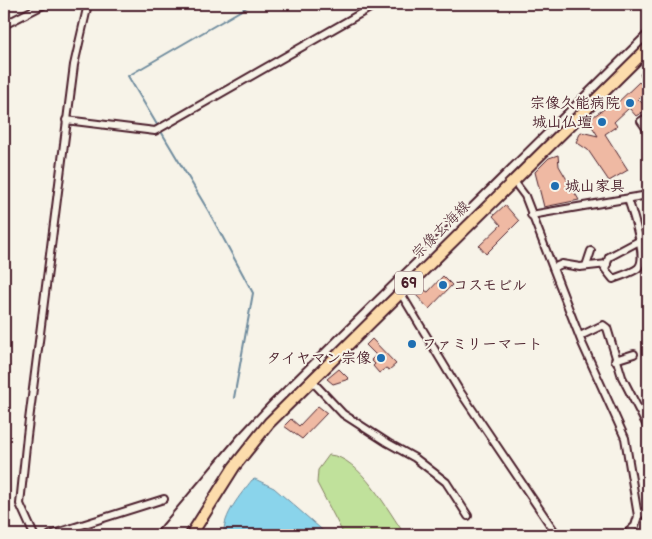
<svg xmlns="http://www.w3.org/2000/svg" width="652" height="539" font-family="'Balsamiq Sans','Klee One',sans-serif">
<rect width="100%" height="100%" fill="#f7f3e8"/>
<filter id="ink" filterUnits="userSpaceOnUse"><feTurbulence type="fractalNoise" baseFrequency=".02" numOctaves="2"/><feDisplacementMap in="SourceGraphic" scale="10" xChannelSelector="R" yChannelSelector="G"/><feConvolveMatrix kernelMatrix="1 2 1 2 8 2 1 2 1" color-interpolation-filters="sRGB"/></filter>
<g filter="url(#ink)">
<path fill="#c0e19b" stroke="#858063" d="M329,455C359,456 389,512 405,535H344L317,483L318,470Z"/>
<path fill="#8ad4eb" stroke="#708c9e" d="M255,479L274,488L328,535H224C222,516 241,494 252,480Z"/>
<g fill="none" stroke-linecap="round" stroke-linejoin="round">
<path stroke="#708c9e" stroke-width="2" d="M234,398L253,293L209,212L128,76L252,4"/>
</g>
<g fill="#efb9a3" stroke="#4a1f2b">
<path d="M648,68V87L640,74Z"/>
<path d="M639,82L647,90L638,99L648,109L636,116L629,108L614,122L617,126L605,134L628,170L609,181L588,150L576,142L581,132L598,136L588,120L607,107L605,105L610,101L614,106Z"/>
<path d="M558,155L559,166L579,200L544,207L535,172L549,158Z"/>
<path d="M505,205L519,221L486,254L479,246L501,225L493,216Z"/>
<path d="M443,276L452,285L429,309L416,295L422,289L428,292Z"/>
<path d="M372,339L396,364L389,370L386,368L379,373L373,366L375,364L371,360L376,355L366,345Z"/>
<path d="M339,369L349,379L333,384L327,379Z"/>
<path d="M318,406L327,413L302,439L284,426L291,419L299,426Z"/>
</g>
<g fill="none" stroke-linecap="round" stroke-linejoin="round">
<g stroke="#4a1f2b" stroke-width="10">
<g id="minor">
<path d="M4,25L45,4"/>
<path d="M648,117L641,121L648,131"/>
<path d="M66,120L155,131L377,4"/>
<path d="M513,180L525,196L582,343L625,438L638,516L635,526L625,535"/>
<path d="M628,199C632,211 648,259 638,268C632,273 620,276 613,279L605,269L609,257L639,241"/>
<path d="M531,215L648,195"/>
<path d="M586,266L591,251"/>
<path d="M553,268L562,264L580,267L607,264"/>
<path d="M400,292L459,390L557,535"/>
<path d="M580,336L603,325L607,328L622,377L648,428"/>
<path d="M615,360L634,354"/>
<path d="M311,380L343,414L388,443L415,458L446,482L468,516"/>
<path d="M638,516L648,509"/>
<path d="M34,535L20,504L27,436L74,65L88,4"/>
<path d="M50,535L164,499"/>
</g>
</g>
<g stroke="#4a1f2b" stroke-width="14">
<path id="primary" d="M191,535L234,467L269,423L648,48"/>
</g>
<use href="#minor" stroke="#f7f3e8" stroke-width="6"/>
<use href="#primary" stroke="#fcdcac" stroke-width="10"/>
<path stroke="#4a1f2b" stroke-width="2" d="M154,535L238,435L270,401L648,28"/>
</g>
</g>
<g fill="#1f6fb2" stroke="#f7f3e8" stroke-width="2">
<circle cx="630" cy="103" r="5"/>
<circle cx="602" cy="122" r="5"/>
<circle cx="555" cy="186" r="5"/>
<circle cx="443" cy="285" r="5"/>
<circle cx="412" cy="344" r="5"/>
<circle cx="381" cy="358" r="5"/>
</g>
<g text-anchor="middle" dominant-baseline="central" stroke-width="4" stroke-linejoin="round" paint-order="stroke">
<rect fill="#f7f3e8" stroke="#7e5f64" stroke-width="1" x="395" y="271.5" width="28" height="23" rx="4"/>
<g font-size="14" font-weight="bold" fill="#4a1f2b">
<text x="409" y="283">69</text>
</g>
<g font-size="15" font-weight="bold" fill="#4a1f2b" stroke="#f7f3e8" text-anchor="end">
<text x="620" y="103">宗像久能病院</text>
<text x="592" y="122">城山仏壇</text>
<text x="565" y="186" text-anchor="start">城山家具</text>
<text x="453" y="285" text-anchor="start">コスモビル</text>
<text x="422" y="344" text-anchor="start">ファミリーマート</text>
<text x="371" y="358">タイヤマン宗像</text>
</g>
<g font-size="15" fill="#4a1f2b" stroke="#f7f3e8">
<text transform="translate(441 230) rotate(-45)">宗像玄海線</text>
</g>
</g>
<rect width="652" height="539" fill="none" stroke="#f7f3e8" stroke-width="20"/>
<rect x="10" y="10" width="632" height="519" fill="none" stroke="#4a1f2b" stroke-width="2" filter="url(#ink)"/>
</svg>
